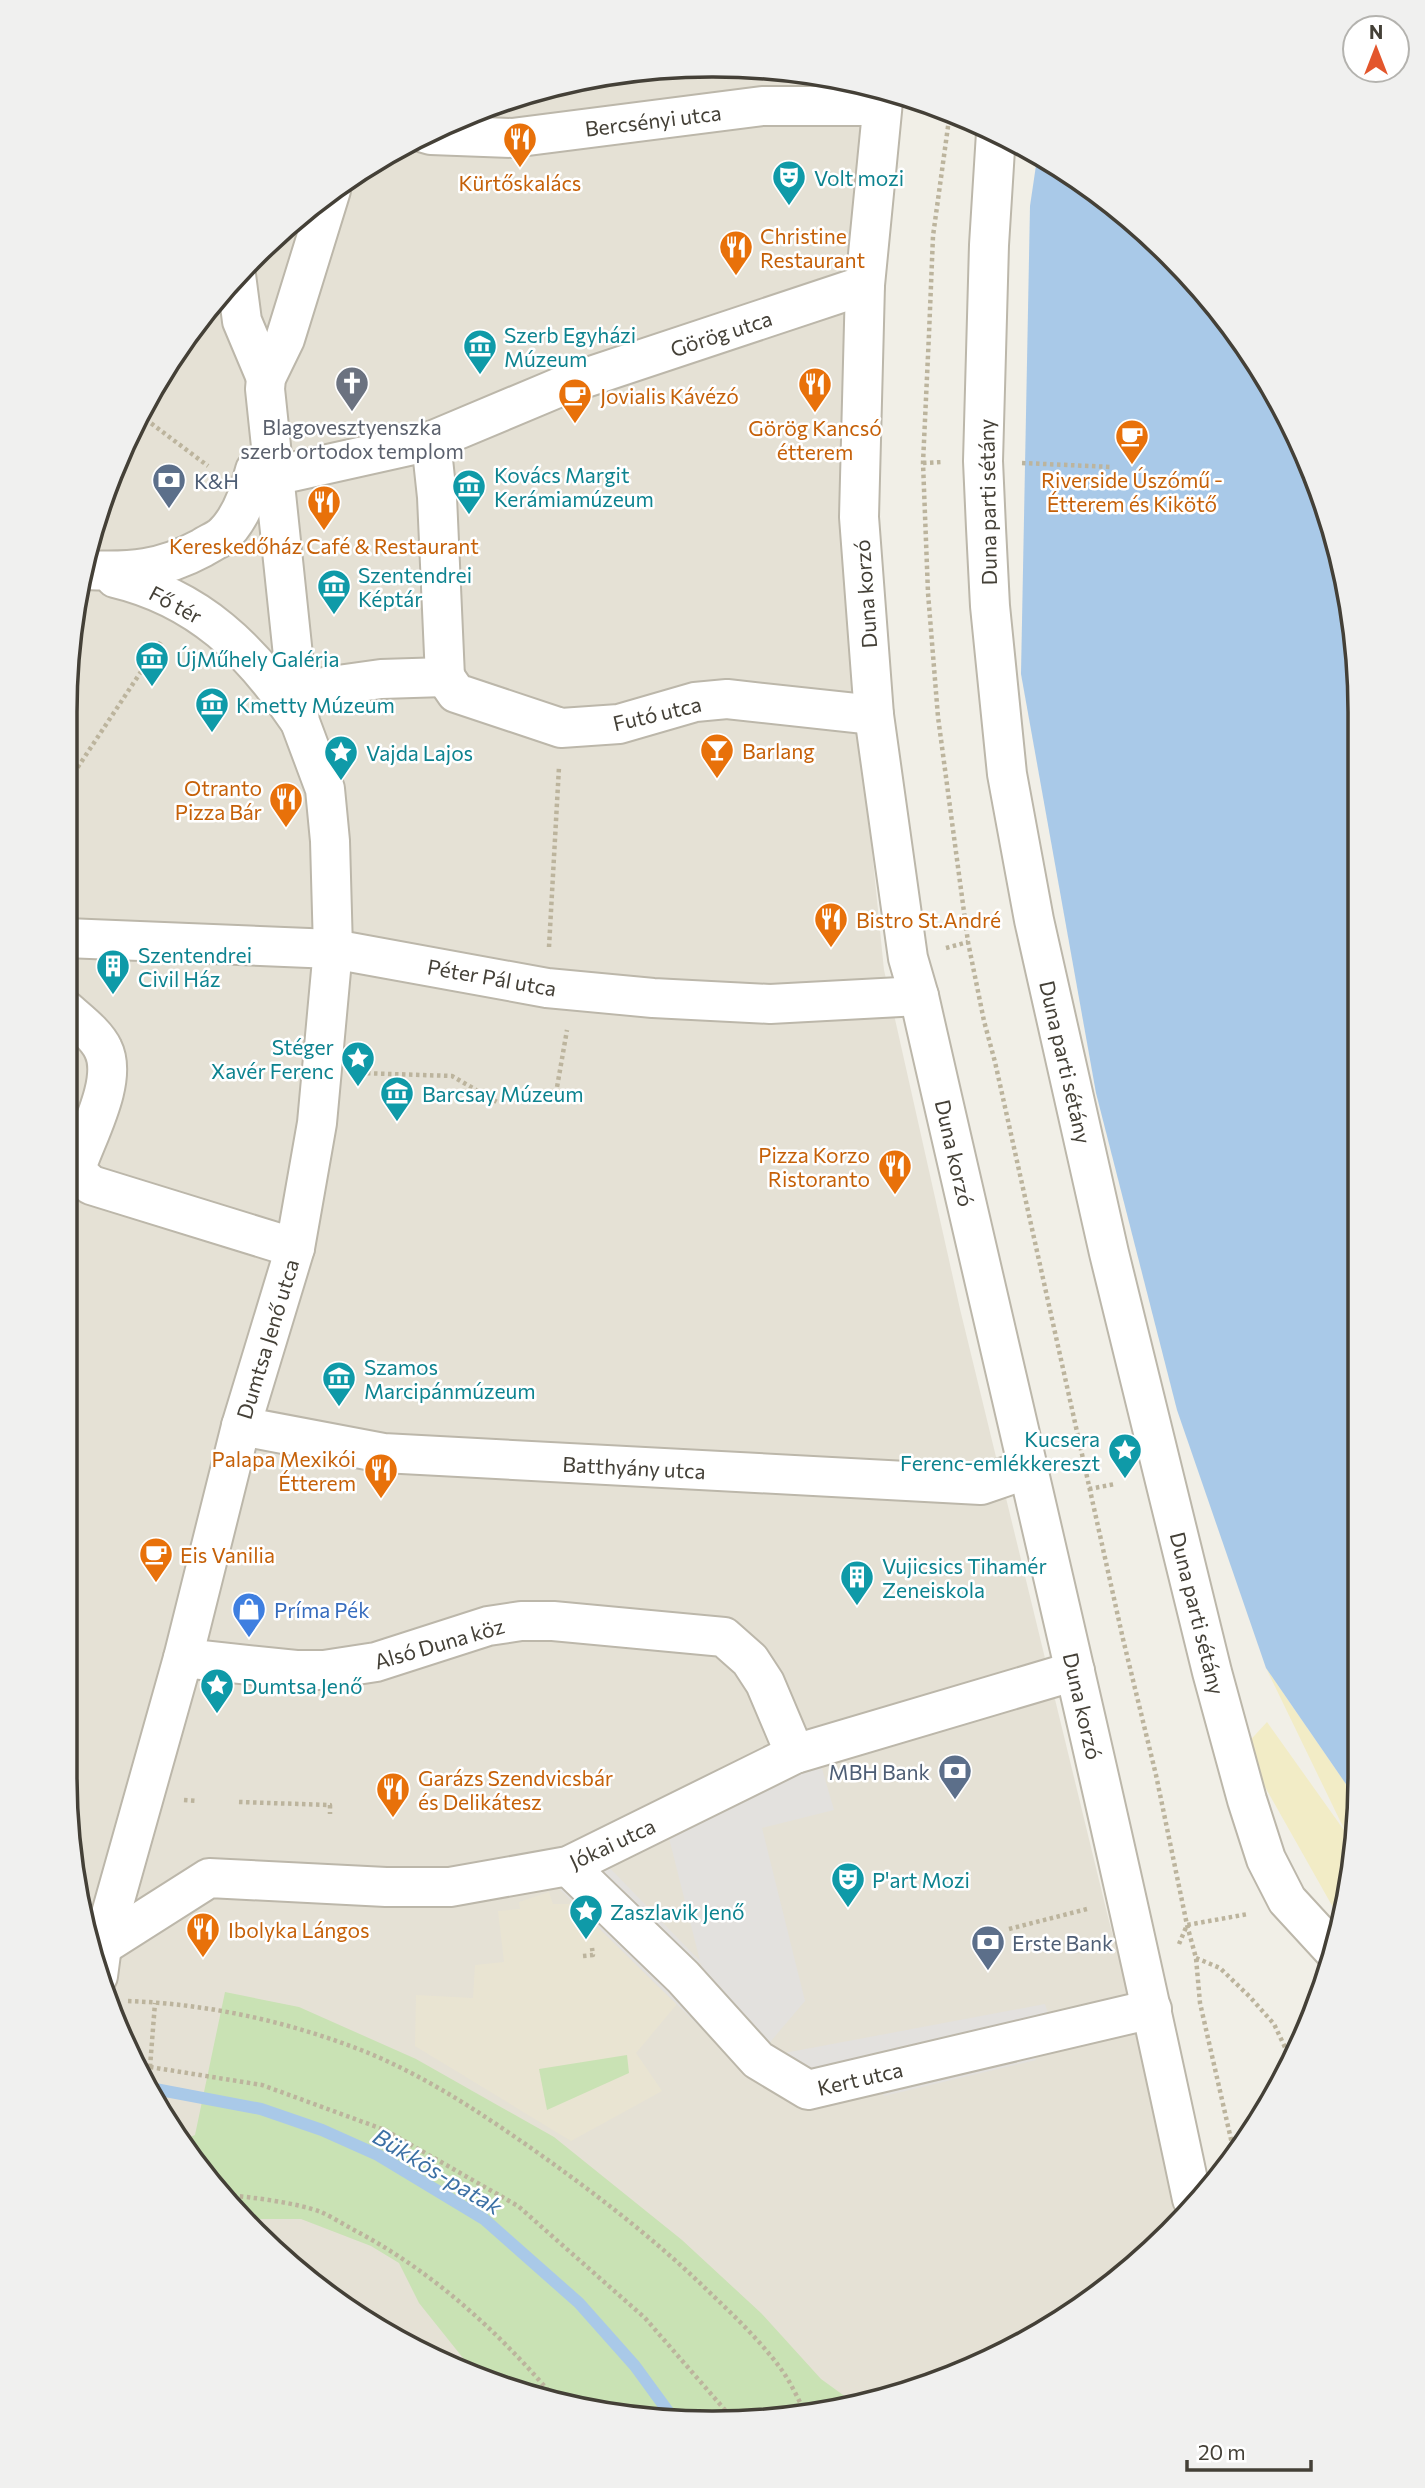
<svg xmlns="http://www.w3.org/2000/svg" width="1425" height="2488" font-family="Commissioner,sans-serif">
<rect width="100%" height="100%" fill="#f1efe7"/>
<path fill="#e5e1d5" d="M671,66L797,70L868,87L858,193L840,532L884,970L960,1309L1107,1913L1184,2209L1139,2263L960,2374L754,2422L544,2401L352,2314L198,2170L99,1983L65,1775L66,671L99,505L152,388L226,285L318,198L426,131L545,87Z"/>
<path fill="#e9e4d2" d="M549,1892L553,1904H574L677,2004L636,2053L662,2091L571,2141L415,2046L416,1995L473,1998L475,1965L504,1962L498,1911L520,1909L519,1902Z"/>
<g fill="#c9e2b4">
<path d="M225,1992L299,2007L416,2059L554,2137L682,2240L761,2313L821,2379L850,2400L754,2422L544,2401L471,2368L419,2303L399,2263L371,2246L301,2219H251L198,2170L183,2140L195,2135Z"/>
<path d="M627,2055L629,2073L547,2110L539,2069Z"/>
</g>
<path fill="#f2ecc6" d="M1266,1668L1359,1803V1817L1339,1918L1243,1748L1267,1722L1346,1833Z"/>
<g fill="#e3e1de">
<path d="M1004,1698L1009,1711L821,1765L834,1810L762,1828L805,2001L760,2054L702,1983L701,1963L687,1976L583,1868L601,1859L700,1961L668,1834L797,1759Z"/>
<path d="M566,1874L728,2033L717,2044L555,1885Z"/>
<path d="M1045,2004L1053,2028L806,2079L779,2054Z"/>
<path d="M1032,2044L1036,2060L884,2096L877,2079Z"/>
</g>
<path fill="#a9c9e8" d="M1038,152L1170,254L1251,353L1326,504L1355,628L1359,1803L1266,1668L1177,1410L1096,1093L1021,674L1030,206Z"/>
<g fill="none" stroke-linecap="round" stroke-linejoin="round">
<path stroke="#a9c9e8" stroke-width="12" d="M155,2089L261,2109L322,2130L378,2155L484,2219L579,2303L635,2366L670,2414"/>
<g stroke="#bcb7aa" stroke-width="42">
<g id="minor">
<path d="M884,91L865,285L859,517L874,715L908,958L919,996C1010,1397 1107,1796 1192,2199"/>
<path d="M424,133L431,135L512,138L762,106H882"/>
<path d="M996,133L989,245L983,461L986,528L990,606L1007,774L1034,920L1109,1253L1212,1672L1247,1800L1266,1859L1287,1900L1333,1950"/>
<path d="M236,275L242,321L266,378"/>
<path d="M431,441L437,497L445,677"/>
<path d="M248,493L274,476L431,441L567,384L865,285"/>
<path d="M86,570C131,572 161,570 202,548C208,544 215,541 221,537C240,521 249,494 255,470"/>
<path d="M115,578C199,598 251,650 298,719"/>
<path d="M445,677L456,693L561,728L619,724L695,702L727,699L874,715"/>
<path d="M281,693L381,679L445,677"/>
<path d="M66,938L333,949L547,988L653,998L770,1004L919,996"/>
<path d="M66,1010C78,1021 96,1034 103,1049C118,1079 89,1132 78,1163L80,1175L91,1185L295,1248"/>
<path d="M241,1426L383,1453L981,1485L1028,1469"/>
<path d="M183,1658L296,1670H324L376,1662L488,1626L521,1621H553L724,1637L750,1660L765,1683L795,1754"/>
<path d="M568,1866L683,1977L758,2060L808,2090L1152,2009"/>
<path d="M102,1946L209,1878L386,1887H450L568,1866L795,1754L1075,1671"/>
<path d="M98,1976L102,1946L183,1658L241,1426L295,1248L317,1123L333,949L330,841L325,789L300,722L265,389L266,378L285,339L331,190"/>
</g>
</g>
<g stroke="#bcb49d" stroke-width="4.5" stroke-dasharray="3.5 3.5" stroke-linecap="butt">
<path d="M950,112L933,236L929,334L923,463L928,593L938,717L968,942L984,1021L995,1062L1123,1639L1156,1775L1187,1925L1196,1958L1200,2003L1233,2148"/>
<path d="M140,415L208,466"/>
<path d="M923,463L943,462"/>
<path d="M1022,463L1112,467"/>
<path d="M66,785L162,640"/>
<path d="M549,947L559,767"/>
<path d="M946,948L968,942"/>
<path d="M360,1073L452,1076L497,1102L556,1093L567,1030"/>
<path d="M1089,1489L1115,1484"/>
<path d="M184,1800L197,1801"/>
<path d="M239,1802L330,1805V1814"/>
<path d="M1009,1929L1087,1909"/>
<path d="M1179,1944L1187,1925L1248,1914"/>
<path d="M583,1956L593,1955L592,1948"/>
<path d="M1196,1958L1220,1968L1250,1997L1274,2024L1291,2060"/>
<path d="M128,2001C208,2004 286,2021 361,2050C422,2074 478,2111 531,2148C592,2191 651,2236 704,2287C731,2313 759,2339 781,2369C790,2381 797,2397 804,2410"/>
<path d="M143,2066L150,2067L155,2003"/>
<path d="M150,2067L262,2085L385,2130L518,2206L645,2318L725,2410L730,2419"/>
<path d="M226,2195C251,2197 298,2203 321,2212C332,2217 343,2224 354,2230C434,2272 501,2334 558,2402"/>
</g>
<use href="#minor" stroke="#fff" stroke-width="38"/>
</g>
<defs>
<g id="restaurant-pin" transform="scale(1.75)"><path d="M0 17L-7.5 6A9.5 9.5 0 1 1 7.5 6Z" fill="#e8710a" stroke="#fff"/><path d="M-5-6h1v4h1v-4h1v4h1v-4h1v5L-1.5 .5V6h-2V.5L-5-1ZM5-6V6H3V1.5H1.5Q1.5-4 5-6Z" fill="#fff"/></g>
<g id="theatre-pin" transform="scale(1.75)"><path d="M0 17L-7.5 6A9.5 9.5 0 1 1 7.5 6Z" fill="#0f9aa8" stroke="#fff"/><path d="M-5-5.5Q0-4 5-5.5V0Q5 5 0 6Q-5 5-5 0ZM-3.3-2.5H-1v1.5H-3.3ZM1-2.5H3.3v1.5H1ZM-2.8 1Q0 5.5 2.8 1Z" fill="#fff"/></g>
<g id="museum-pin" transform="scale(1.75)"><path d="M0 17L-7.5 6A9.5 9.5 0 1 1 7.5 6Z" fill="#0f9aa8" stroke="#fff"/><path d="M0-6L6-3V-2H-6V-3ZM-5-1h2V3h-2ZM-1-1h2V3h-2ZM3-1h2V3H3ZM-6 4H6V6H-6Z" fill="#fff"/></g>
<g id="church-pin" transform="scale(1.75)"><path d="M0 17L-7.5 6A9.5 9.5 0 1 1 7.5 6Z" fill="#6b7280" stroke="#fff"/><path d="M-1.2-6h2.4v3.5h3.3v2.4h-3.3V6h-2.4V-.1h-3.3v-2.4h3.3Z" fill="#fff"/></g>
<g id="cafe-pin" transform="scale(1.75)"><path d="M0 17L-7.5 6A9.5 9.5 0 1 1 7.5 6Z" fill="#e8710a" stroke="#fff"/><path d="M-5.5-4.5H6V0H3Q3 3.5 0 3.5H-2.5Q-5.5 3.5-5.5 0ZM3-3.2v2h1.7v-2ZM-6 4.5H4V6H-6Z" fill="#fff"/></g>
<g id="bank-pin" transform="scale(1.75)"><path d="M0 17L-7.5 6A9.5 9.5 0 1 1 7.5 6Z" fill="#5c6f8a" stroke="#fff"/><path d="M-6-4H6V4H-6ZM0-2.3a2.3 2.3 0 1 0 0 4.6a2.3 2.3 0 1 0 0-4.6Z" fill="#fff"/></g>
<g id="bar-pin" transform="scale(1.75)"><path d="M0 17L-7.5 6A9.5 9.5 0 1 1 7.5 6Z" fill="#e8710a" stroke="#fff"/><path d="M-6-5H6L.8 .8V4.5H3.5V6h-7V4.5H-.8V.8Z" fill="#fff"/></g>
<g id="sight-pin" transform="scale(1.75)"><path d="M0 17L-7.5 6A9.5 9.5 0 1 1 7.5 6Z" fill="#0f9aa8" stroke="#fff"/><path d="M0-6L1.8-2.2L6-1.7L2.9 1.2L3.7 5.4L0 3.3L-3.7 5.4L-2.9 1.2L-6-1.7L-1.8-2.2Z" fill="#fff"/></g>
<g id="building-pin" transform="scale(1.75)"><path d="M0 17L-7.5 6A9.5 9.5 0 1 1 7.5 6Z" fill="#0f9aa8" stroke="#fff"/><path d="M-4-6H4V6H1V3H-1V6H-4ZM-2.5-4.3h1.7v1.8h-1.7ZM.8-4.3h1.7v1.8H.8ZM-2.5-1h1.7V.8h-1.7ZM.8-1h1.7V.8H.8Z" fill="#fff"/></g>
<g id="shop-pin" transform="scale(1.75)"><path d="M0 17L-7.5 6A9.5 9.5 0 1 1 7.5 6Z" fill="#3f7fe0" stroke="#fff"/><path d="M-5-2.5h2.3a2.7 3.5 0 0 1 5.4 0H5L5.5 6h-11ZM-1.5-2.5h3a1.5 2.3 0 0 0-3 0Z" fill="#fff"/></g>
</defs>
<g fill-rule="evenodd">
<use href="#restaurant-pin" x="520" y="139"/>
<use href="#theatre-pin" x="789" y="177"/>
<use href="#restaurant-pin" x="736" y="247"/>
<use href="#museum-pin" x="480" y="346"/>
<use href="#church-pin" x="352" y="383"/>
<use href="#restaurant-pin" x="815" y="384"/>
<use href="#cafe-pin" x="575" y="395"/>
<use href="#cafe-pin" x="1132" y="436"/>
<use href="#bank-pin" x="169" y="480"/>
<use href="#museum-pin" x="469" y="486"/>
<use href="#restaurant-pin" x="324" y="502"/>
<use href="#museum-pin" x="334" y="586"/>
<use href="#museum-pin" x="152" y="658"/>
<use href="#museum-pin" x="212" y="704"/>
<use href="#bar-pin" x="717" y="750"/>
<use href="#sight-pin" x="341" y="752"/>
<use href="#restaurant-pin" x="286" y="799"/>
<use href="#restaurant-pin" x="831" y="919"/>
<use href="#building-pin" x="113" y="966"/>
<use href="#sight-pin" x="358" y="1058"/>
<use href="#museum-pin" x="397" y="1093"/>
<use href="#restaurant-pin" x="895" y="1166"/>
<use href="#museum-pin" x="339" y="1378"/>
<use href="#sight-pin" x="1125" y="1450"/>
<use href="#restaurant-pin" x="381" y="1470"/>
<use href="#cafe-pin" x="156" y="1554"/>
<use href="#building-pin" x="857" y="1577"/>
<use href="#shop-pin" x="249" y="1609"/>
<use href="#sight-pin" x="217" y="1685"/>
<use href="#bank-pin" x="955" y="1771"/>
<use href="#restaurant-pin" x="393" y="1789"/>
<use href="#theatre-pin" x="848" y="1879"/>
<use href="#sight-pin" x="586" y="1911"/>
<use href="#restaurant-pin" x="203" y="1929"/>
<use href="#bank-pin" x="988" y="1942"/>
</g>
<g text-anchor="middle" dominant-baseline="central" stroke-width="5" stroke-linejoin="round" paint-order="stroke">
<g font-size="21" fill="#444037" stroke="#fff">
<text transform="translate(653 120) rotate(-7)">Bercsényi utca</text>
<text transform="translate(721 333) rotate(-18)">Görög utca</text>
<text transform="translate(987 502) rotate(-91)">Duna parti sétány</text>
<text transform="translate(865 594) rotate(-94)">Duna korzó</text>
<text transform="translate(176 604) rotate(28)">Fő tér</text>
<text transform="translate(657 713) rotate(-13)">Futó utca</text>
<text transform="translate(492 977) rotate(10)">Péter Pál utca</text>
<text transform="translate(1066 1062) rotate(77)">Duna parti sétány</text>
<text transform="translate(955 1153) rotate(77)">Duna korzó</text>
<text transform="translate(267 1339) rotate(-73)">Dumtsa Jenő utca</text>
<text transform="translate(634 1467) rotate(3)">Batthyány utca</text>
<text transform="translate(1198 1613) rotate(76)">Duna parti sétány</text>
<text transform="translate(439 1643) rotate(-16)">Alsó Duna köz</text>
<text transform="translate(1083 1706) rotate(77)">Duna korzó</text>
<text transform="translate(612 1843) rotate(-25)">Jókai utca</text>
<text transform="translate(860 2078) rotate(-13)">Kert utca</text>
</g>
<g font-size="21" fill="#0d838f" stroke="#fff" text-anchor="start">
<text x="814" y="177">Volt mozi</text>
<text x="504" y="334">Szerb Egyházi<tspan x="504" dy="24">Múzeum</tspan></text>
<text x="494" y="474">Kovács Margit<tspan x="494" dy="24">Kerámiamúzeum</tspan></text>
<text x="358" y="574">Szentendrei<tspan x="358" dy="24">Képtár</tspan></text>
<text x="176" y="658">ÚjMűhely Galéria</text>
<text x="236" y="704">Kmetty Múzeum</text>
<text x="366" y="752">Vajda Lajos</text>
<text x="138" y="954">Szentendrei<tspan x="138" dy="24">Civil Ház</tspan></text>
<text x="334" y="1046" text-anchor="end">Stéger<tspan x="334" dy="24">Xavér Ferenc</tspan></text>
<text x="422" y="1093">Barcsay Múzeum</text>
<text x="364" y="1366">Szamos<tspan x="364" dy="24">Marcipánmúzeum</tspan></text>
<text x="1100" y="1438" text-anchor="end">Kucsera<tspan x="1100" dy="24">Ferenc-emlékkereszt</tspan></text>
<text x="882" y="1565">Vujicsics Tihamér<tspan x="882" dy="24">Zeneiskola</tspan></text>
<text x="242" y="1685">Dumtsa Jenő</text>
<text x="872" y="1879">P'art Mozi</text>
<text x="610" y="1911">Zaszlavik Jenő</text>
</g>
<g font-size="21" fill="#c56008" stroke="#fff" text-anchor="start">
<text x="520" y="182" text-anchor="middle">Kürtőskalács</text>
<text x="760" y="235">Christine<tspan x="760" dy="24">Restaurant</tspan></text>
<text x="600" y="395">Jovialis Kávézó</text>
<text x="815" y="427" text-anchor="middle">Görög Kancsó<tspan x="815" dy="24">étterem</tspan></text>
<text x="1132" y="479" text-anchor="middle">Riverside Úszómű -<tspan x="1132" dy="24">Étterem és Kikötő</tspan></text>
<text x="324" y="545" text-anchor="middle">Kereskedőház Café &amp; Restaurant</text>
<text x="742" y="750">Barlang</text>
<text x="262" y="787" text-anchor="end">Otranto<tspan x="262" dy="24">Pizza Bár</tspan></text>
<text x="856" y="919">Bistro St.André</text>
<text x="870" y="1154" text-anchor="end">Pizza Korzo<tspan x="870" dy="24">Ristoranto</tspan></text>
<text x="356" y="1458" text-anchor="end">Palapa Mexikói<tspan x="356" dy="24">Étterem</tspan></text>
<text x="180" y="1554">Eis Vanilia</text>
<text x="418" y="1777">Garázs Szendvicsbár<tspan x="418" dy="24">és Delikátesz</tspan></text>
<text x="228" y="1929">Ibolyka Lángos</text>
</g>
<g font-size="21" fill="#5b616d" stroke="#fff">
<text x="352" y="426">Blagovesztyenszka<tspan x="352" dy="24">szerb ortodox templom</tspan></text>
</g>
<g font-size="21" fill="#4e5e75" stroke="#fff" text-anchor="start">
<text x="194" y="480">K&amp;H</text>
<text x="930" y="1771" text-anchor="end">MBH Bank</text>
<text x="1012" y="1942">Erste Bank</text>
</g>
<g font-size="21" fill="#366cbe" stroke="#fff" text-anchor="start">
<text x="274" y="1609">Príma Pék</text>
</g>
<g font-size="23" font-style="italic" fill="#3b70a4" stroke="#fff">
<text transform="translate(438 2171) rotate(31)">Bükkös-patak</text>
</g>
</g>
<path d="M0 0H1425V2488H0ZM712 77H713A635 635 0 0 1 1348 712V1776A635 635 0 0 1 713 2411H712A635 635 0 0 1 77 1776V712A635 635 0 0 1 712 77Z" fill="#f0f0ef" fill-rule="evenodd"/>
<path fill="none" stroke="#444037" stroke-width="3.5" d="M712 77H713A635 635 0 0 1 1348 712V1776A635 635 0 0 1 713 2411H712A635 635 0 0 1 77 1776V712A635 635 0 0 1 712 77Z"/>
<g transform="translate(1376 49)"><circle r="33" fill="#ffffff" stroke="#b4b3af" stroke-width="2"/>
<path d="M0-5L12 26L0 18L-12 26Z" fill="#e3562c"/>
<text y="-10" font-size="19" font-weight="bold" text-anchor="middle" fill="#444037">N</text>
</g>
<path d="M1187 2460v10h124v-10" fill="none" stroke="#444037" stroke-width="3.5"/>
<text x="1198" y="2460" font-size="21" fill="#444037" stroke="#ffffff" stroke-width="5" paint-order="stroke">20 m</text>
</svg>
